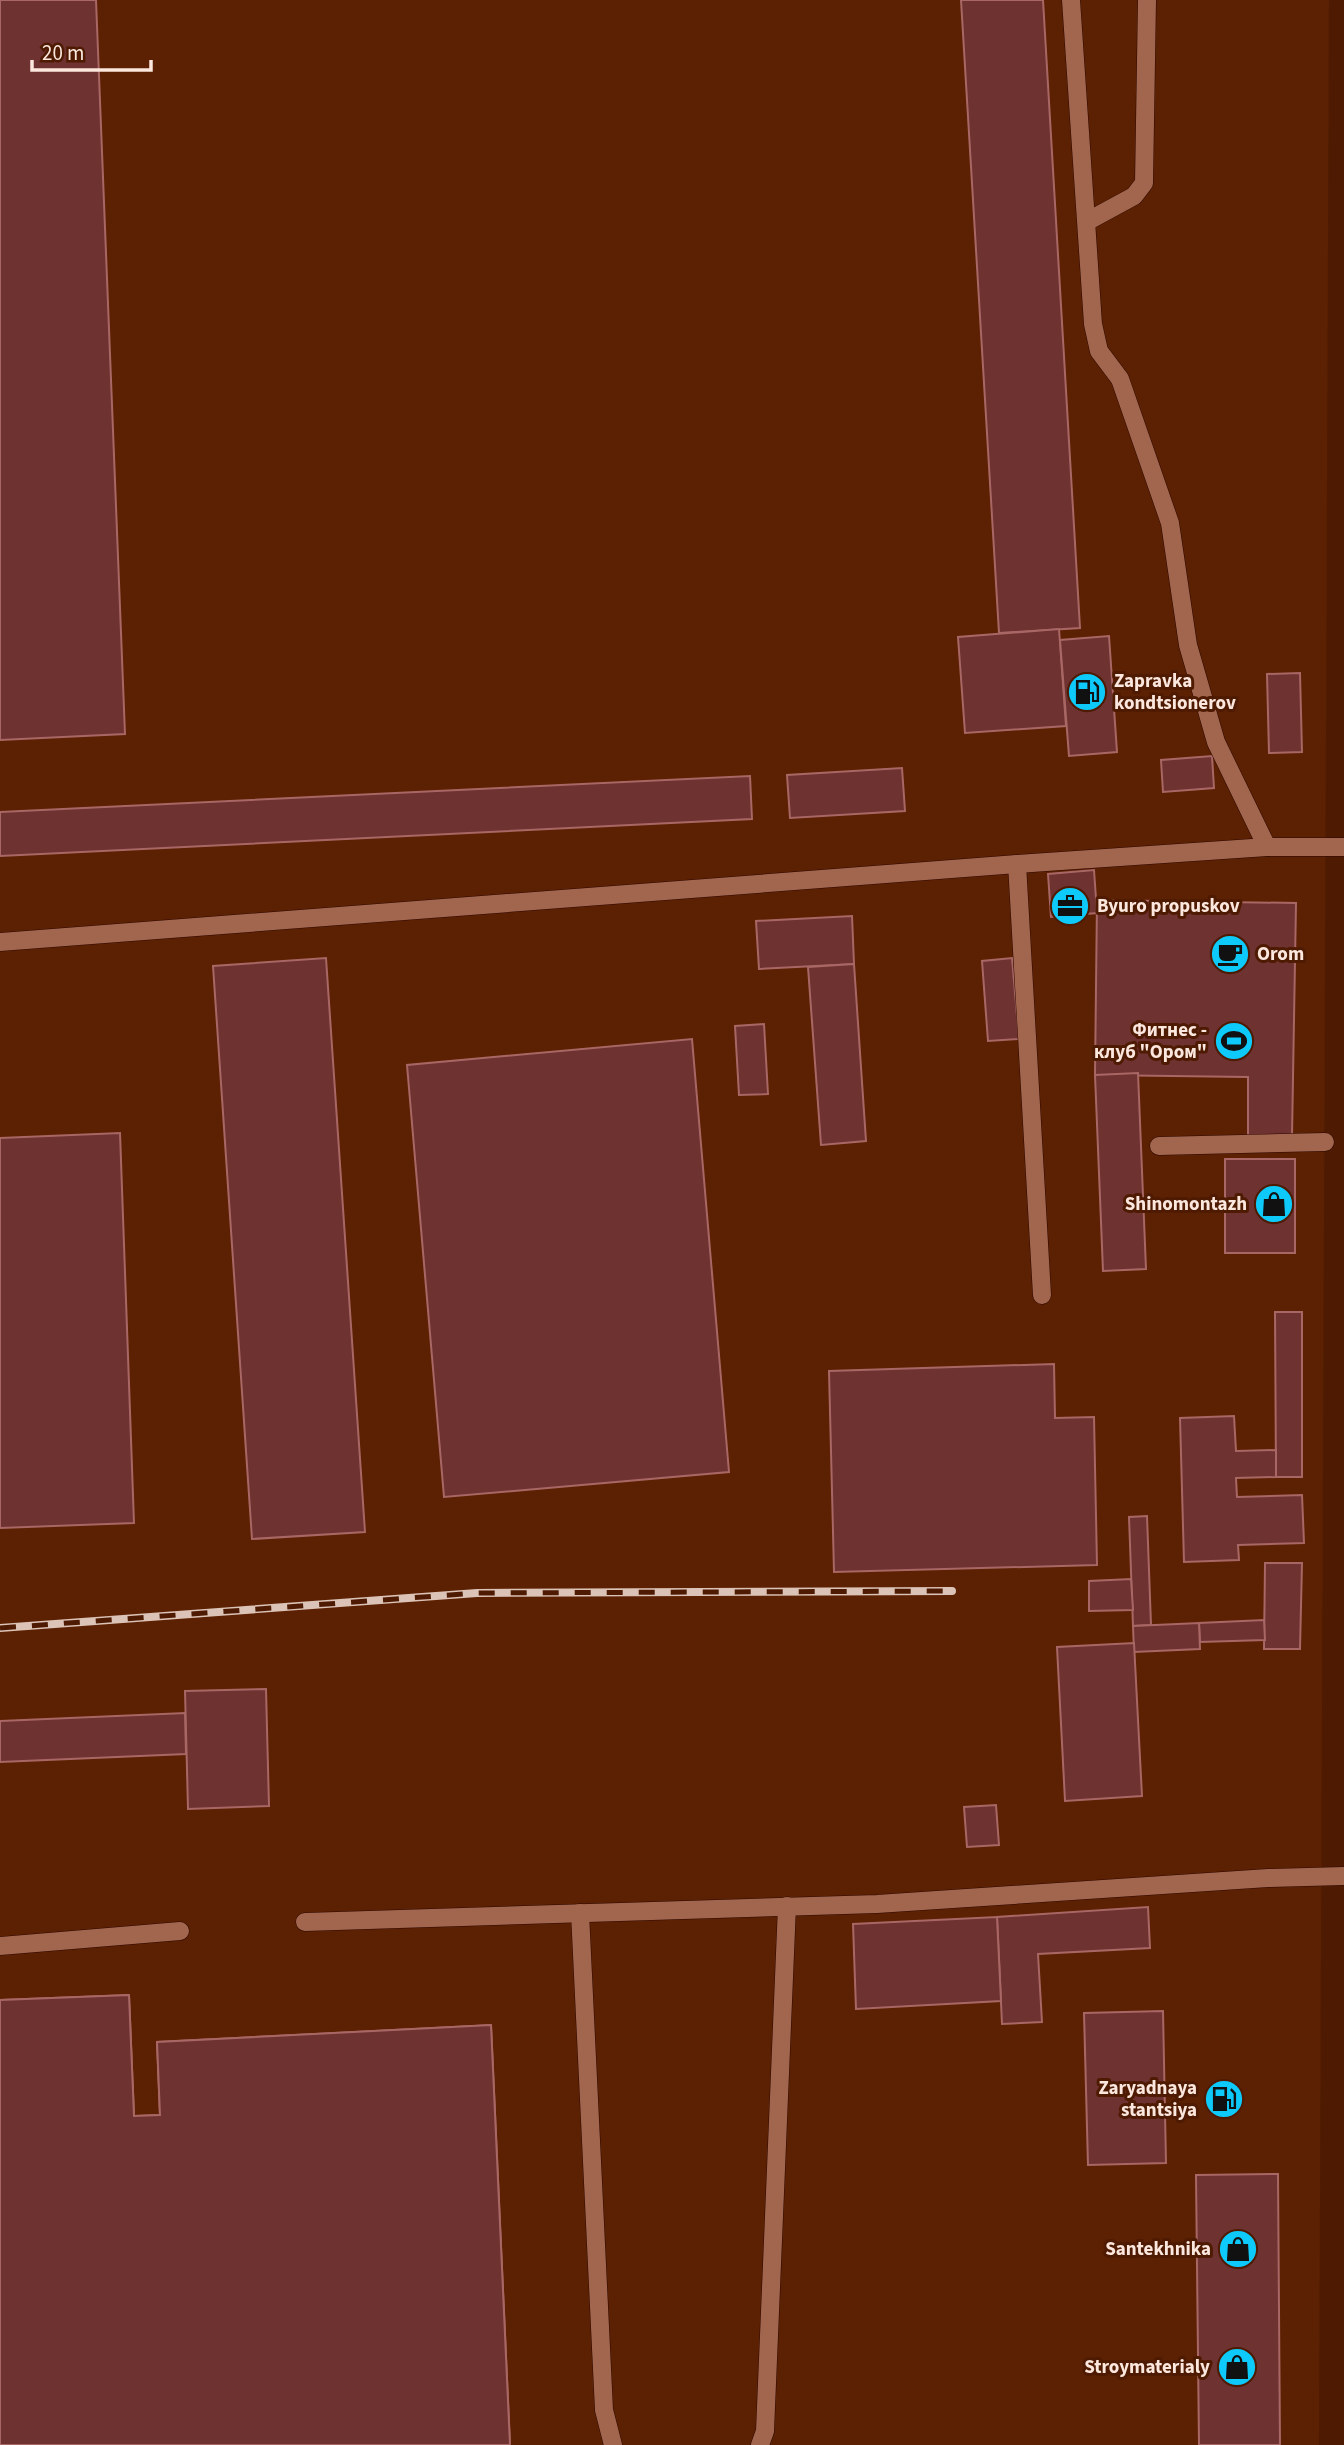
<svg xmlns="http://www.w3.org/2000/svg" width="1344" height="2445" font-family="'Source Sans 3',sans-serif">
<rect width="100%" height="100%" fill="#4e1b02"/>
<path fill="#5c2002" d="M0,0H1329L1319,2445H0Z"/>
<g fill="#6e3231" stroke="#a86764" stroke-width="2">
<path d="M0,0H96L125,734L0,740Z"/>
<path d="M961,0H1043L1080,628L999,633Z"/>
<path d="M1059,629L1066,726L965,733L958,637Z"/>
<path d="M1109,636L1117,752L1069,756L1060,640Z"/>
<path d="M1300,673L1302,752L1269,753L1267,674Z"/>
<path d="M1212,756L1214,788L1163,792L1161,760Z"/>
<path d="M902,768L905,811L790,818L787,775Z"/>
<path d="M750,776L752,819L0,856V812Z"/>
<path d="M1094,870L1097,913L1051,917L1048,874Z"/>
<path d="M1097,900L1296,903L1292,1136L1248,1135V1077L1095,1075Z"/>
<path d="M852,916L854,964L759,969L756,921Z"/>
<path d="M326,958L365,1532L252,1539L213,966Z"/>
<path d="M1012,958L1019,1039L988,1041L982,961Z"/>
<path d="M854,964L866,1141L821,1145L808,967Z"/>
<path d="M764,1024L768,1094L739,1095L735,1026Z"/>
<path d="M692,1039L729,1472L444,1497L407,1065Z"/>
<path d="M1138,1073L1146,1269L1103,1271L1095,1075Z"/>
<path d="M120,1133L134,1523L0,1528V1138Z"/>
<rect x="1225" y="1159" width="70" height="94"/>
<path d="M1275,1312H1302V1477H1276Z"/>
<path d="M1054,1364L1055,1418L1094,1417L1097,1565L834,1572L829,1371Z"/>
<path d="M1234,1416L1236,1451L1276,1450V1477L1236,1478L1237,1497L1302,1495L1304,1543L1238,1545L1239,1560L1184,1562L1180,1418Z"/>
<path d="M1147,1516L1151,1625L1133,1626L1129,1517Z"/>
<path d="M1265,1563H1302L1300,1649H1264Z"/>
<path d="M1131,1579L1133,1610L1089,1611V1581Z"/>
<path d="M1264,1620L1265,1640L1200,1642L1199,1623Z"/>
<path d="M1199,1623L1200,1649L1134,1652L1133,1626Z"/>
<path d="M1134,1643L1142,1796L1065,1801L1057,1647Z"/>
<path d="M266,1689L269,1806L188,1809L185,1691Z"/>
<path d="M185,1713L186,1754L0,1762V1721Z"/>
<path d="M996,1805L999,1845L967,1847L964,1807Z"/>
<path d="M1148,1907L1150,1948L1038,1954L1042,2022L1002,2024L997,1917Z"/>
<path d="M997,1917L1001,2001L856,2009L853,1924Z"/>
<path d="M129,1995L134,2116L160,2115L157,2042L491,2025L510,2445H0V2000Z"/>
<path d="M129,1995L134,2116L160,2115L157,2042L491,2025L510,2445H0V2000Z"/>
<path d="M1163,2011L1166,2163L1088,2165L1084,2013Z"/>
<path d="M1278,2174L1280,2445H1199L1196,2175Z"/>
</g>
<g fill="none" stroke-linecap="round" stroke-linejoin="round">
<g stroke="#2d0700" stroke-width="19">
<g id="lane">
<path d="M1071,0L1093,324L1099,351L1120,379L1170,523L1188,645L1216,742L1267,847"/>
<path d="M1088,221L1134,196L1144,183L1147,0"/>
<path d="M1017,864L1042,1295"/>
<path d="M0,942L1017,864L1267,847H1344"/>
<path d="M1159,1146L1325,1142"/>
<path d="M580,1913L604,2410L613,2445"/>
<path d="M305,1922L877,1904L1268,1878L1344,1876"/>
<path d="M0,1946L180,1931"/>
<path d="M760,2445L765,2431L787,1906"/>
</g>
</g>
<use href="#lane" stroke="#a1664d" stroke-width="18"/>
<g stroke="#dcc3b7" stroke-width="8">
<path id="rail" d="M0,1628L477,1593L952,1591"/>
</g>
<use href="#rail" stroke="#4e1b02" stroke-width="5" stroke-dasharray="16" stroke-linecap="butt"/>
</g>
<defs>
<g id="fuel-disc" transform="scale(2.0125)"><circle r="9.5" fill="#0dcafa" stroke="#4e1b02"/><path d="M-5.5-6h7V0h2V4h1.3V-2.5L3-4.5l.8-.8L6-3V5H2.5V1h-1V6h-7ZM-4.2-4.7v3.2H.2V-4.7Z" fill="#111"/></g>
<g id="office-disc" transform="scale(2.0125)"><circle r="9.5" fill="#0dcafa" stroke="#4e1b02"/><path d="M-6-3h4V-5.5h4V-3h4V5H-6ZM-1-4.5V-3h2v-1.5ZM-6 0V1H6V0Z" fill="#111"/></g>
<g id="cafe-disc" transform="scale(2.0125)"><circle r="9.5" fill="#0dcafa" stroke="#4e1b02"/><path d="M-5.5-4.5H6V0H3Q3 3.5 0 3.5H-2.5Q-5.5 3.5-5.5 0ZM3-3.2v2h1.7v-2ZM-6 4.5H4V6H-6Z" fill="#111"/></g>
<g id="stadium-disc" transform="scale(2.0125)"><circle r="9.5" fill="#0dcafa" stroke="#4e1b02"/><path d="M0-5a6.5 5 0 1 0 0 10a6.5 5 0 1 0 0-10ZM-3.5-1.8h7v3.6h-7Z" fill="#111"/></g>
<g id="shop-disc" transform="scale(2.0125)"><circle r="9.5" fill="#0dcafa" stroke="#4e1b02"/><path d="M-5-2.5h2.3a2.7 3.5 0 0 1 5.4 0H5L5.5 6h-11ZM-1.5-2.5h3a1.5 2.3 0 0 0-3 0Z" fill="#111"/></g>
</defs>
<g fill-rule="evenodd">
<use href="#fuel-disc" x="1087" y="692"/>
<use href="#office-disc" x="1070" y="906"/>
<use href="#cafe-disc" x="1230" y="954"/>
<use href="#stadium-disc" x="1234" y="1041"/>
<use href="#shop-disc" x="1274" y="1204"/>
<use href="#fuel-disc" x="1224" y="2099"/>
<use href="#shop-disc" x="1238" y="2249"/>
<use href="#shop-disc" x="1237" y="2367"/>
</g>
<g text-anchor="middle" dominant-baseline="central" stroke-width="6" stroke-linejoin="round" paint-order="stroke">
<g font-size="19" font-weight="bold" fill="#fbe7de" stroke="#4e1b02" text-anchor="end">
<text x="1114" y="681" text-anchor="start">Zapravka<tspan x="1114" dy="22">kondtsionerov</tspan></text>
<text x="1097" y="906" text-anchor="start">Byuro propuskov</text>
<text x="1257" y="954" text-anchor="start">Orom</text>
<text x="1207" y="1030">Фитнес -<tspan x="1207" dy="22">клуб "Ором"</tspan></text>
<text x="1247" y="1204">Shinomontazh</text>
<text x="1197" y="2088">Zaryadnaya<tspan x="1197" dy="22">stantsiya</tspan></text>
<text x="1211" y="2249">Santekhnika</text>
<text x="1210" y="2367">Stroymaterialy</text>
</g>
</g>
<path d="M32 60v10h119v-10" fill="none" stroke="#fbe7de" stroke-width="3.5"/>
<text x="42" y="60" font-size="21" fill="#fbe7de" stroke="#4e1b02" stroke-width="5" paint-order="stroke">20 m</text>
</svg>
